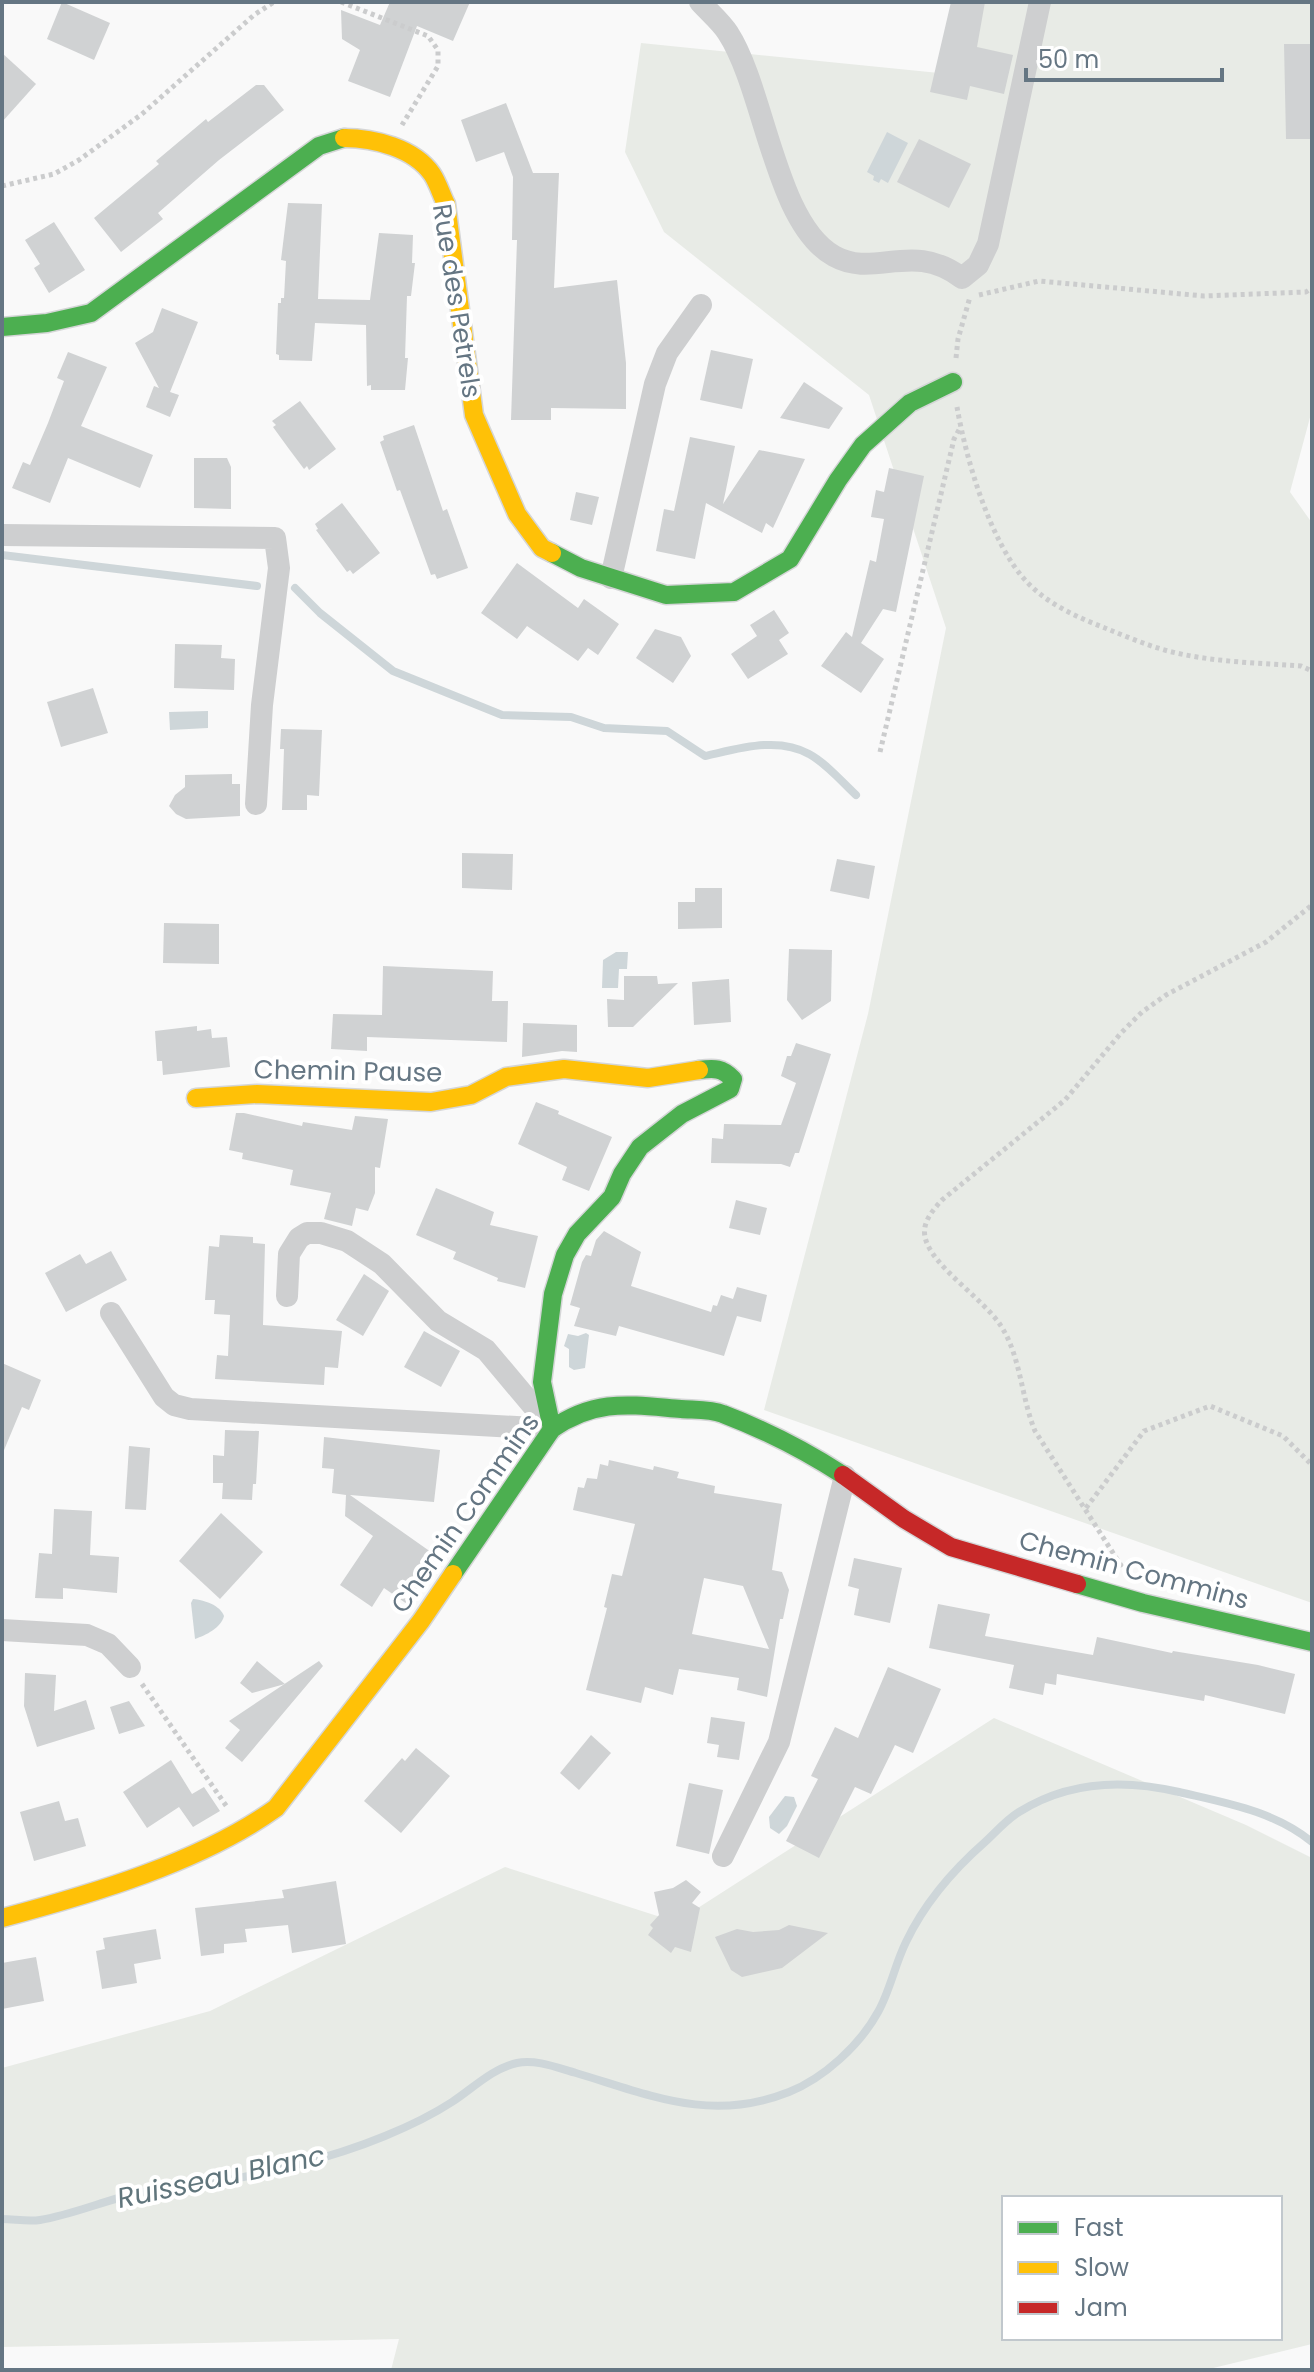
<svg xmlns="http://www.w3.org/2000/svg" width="1314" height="2372" font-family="Poppins,sans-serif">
<rect width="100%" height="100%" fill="#f9f9f9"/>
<g fill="#e8ebe6" fill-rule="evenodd">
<path d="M982,2H1312V410L1290,492L1312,523V1603L764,1410L868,1014L946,628L869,395L664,232L625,152L641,43L949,74Z"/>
<path d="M994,1718L1246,1825L1312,1858V2344L1205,2370H391L399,2339L2,2347V2068L210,2011L505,1867L676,1922ZM1004,2198H1280V2338H1004Z"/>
</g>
<g fill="#ced6d9">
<path d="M887,132L908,143L888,183L881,179L879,183L873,180L874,176L867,172Z"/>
<path d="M208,711V728L170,730L169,712Z"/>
<path d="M616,952H628L627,969H619L618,988H602L603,960Z"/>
<path d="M586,1333L589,1335L585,1368L574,1370L569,1367V1349L564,1346L568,1334L578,1336Z"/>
<path d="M193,1599C204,1600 220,1605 224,1616C221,1628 206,1635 195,1639L191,1603Z"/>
<path d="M785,1796L794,1797L797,1806L787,1826L779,1834L770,1828L769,1817Z"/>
</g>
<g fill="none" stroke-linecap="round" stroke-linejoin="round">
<g stroke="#ced6d9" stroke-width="8">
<path d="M2,555L257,586"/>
<path d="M295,588L320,613L393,671L502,715L571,717L604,728L667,731L705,756C737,749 778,736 809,754C826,763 842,782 856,795"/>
<path d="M2,2219C14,2219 28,2222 40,2220C72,2215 108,2199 142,2192C162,2188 182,2188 202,2185C263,2174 327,2160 385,2136C407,2127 432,2115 452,2102C472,2089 493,2068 517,2063C536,2059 558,2068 576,2073C650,2095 711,2123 789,2092C824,2078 860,2045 878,2012C890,1991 895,1964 906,1942C925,1902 952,1871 985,1842C996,1832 1006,1820 1019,1812C1068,1781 1124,1779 1179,1792C1226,1803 1274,1811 1312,1842"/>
</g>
</g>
<g fill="#d0d2d3" fill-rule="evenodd">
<path d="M62,2L110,23L94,60L47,39Z"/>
<path d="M390,2H470L453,41L417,26L390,97L348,81L360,50L342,39L341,10L380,25Z"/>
<path d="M951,2H985L977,47L1013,55L1004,94L970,86L967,100L930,92Z"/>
<path d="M1284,44H1312V139H1286Z"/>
<path d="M2,53L36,84L2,122Z"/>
<path d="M256,85H264L284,110L219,160L158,213L163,219L121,252L94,218L159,164L156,161L206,119L208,122Z"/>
<path d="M506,103L533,173H559L554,288L617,280L626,363V409L551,408V420H511L517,240H512L513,177L504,152L476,162L461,120Z"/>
<path d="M919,139L971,164L949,208L897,182Z"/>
<path d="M288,203L322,204L318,299L370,300L379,233L413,235L412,263H415L411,296H407L405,358H408L405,390H371V385L367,386L366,325L315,323L312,361L279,360V355L276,354L278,303H281V298H284L286,261L281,260Z"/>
<path d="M54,222L85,270L49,293L34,268L40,264L25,240Z"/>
<path d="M162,308L198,322L170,392L179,395L170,417L146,407L154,386L159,388L135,343L153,332Z"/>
<path d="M711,350L753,359L742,409L700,400Z"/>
<path d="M68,352L107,367L81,426L153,455L140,488L68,458L50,503L12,488L23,462L30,465L48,423L64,381L57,378Z"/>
<path d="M804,382L843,408L829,429L780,418Z"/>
<path d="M300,401L336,449L309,470L307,466L304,469L289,449L273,427L276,425L272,421Z"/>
<path d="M414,425L443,511L447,509L468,568L437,579L435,574L431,575L400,490L397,491L380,442L384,440L383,436Z"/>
<path d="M690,437L735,446L723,504L759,450L805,459L773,528L766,523L762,533L706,503L695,559L656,551L664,509L674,511Z"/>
<path d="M194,458H227L231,467V509L194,508Z"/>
<path d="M889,468L924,476L896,612L883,609L861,643L884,659L861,693L821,666L846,632L852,637L870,560L876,562L884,519L871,517L876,490L884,492Z"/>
<path d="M576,492L599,497L592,525L570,520Z"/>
<path d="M342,503L380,553L353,574L350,570L347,572L316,530L318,529L315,524Z"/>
<path d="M517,563L578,608L584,599L619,624L598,655L588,648L578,661L527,626L517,639L481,613Z"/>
<path d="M774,610L789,633L779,640L788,654L748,679L731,654L757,636L750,625Z"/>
<path d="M655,629L681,637L691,656L673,683L636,658Z"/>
<path d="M175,644L222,645L221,658L235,659L234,690L174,688Z"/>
<path d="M93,688L108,733L61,747L47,702Z"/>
<path d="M281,729L322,730L319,796L307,795V810H282L284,749H280Z"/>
<path d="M232,774V784H240V816L186,819L176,814L169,806L175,795L185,787V775Z"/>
<path d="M462,853L513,854L512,890L462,888Z"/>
<path d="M837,859L875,866L869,899L830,891Z"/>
<path d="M695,888H722V928L678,929V902H695Z"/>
<path d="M164,923L219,924V964L163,963Z"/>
<path d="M789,949L832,950L831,1001L802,1020L787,1000Z"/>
<path d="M383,966L493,971L492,1001H508L507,1042L367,1037V1051L331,1049L333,1014L382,1015Z"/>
<path d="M624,976H657L658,984L678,983L633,1027H608L607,999L624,1000Z"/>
<path d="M729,979L731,1022L694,1025L692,982Z"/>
<path d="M523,1023L577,1025V1052L562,1051L522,1057Z"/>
<path d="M197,1026V1031L211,1029L212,1038L227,1037L230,1067L163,1075L162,1061H157L155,1031Z"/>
<path d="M796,1043L831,1054L799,1153H795L790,1167L781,1164L711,1163L712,1138L723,1139L724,1124L781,1125L796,1083L781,1076L787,1056H791Z"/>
<path d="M536,1102L559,1111L558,1114L612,1137L589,1191L562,1180L567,1167L518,1144Z"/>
<path d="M236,1113H244L302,1126L303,1122L352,1130L355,1116L388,1119L380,1168L375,1167V1193L368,1211L356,1208L352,1226L324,1219L331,1193L290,1185L293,1170L242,1159L243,1153L229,1150Z"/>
<path d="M436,1188L494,1212L490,1225L538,1236L525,1288L497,1281L498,1278L453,1259L456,1252L416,1235Z"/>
<path d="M736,1200L767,1208L760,1235L729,1228Z"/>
<path d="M604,1231L641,1252L631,1286L711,1312L713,1305L717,1306L721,1295L733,1299L737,1287L767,1295L761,1322L737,1316L724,1356L619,1326L616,1336L574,1326L580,1308L570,1305L582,1262L586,1255L591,1256L596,1240Z"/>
<path d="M220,1235L253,1237V1243L265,1244L263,1325L342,1331L338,1368L325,1367L324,1385L215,1379L217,1355L228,1356L230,1315L214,1314L215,1300H205L209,1246L219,1247Z"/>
<path d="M111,1251L127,1280L66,1312L45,1273L80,1254L86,1264Z"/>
<path d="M364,1274L389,1291L363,1336L336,1320Z"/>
<path d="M424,1331L460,1351L441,1387L404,1367Z"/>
<path d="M2,1363L41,1380L29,1410L22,1407L2,1455Z"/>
<path d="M225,1430L259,1431L256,1484H253L252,1500L222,1499L223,1483H213V1455L224,1456Z"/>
<path d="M324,1437L440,1450L434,1502L350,1495L438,1557L407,1604L384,1588L372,1607L340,1585L373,1536L345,1516L346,1495L332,1493L334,1469L322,1468Z"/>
<path d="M129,1446L150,1448L146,1510L125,1509Z"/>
<path d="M609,1460L653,1470L654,1466L679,1472L677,1478L715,1486L714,1493L782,1504L772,1570L782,1572L789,1590L783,1619H780L767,1697L737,1690L739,1678L679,1669L673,1695L645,1687L641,1703L586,1690L607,1608L604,1607L612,1574L622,1576L635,1524L573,1510L578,1487L584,1488L587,1478L597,1479L600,1464L608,1466ZM704,1578L743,1586L769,1649L692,1634Z"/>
<path d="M54,1509L92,1511L90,1555L119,1557L117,1593L63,1588V1599L35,1598L39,1553L52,1554Z"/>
<path d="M221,1513L263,1552L220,1599L179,1561Z"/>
<path d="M854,1558L902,1568L890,1623L854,1615L859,1589L848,1586Z"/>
<path d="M938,1604L990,1614L985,1636L1093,1655L1097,1637L1172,1653L1173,1651L1258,1665L1295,1674L1285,1714L1205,1695L1204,1701L1057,1674L1056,1685L1045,1683L1043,1695L1009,1688L1014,1665L929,1648Z"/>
<path d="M257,1661L270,1672L285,1684L252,1693L240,1683Z"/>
<path d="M319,1661L323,1666L242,1762L225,1748L240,1730L229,1721Z"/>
<path d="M888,1667L941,1689L913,1753L895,1745L871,1794L855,1787L819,1858L786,1841L818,1779L811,1776L835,1727L858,1738Z"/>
<path d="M25,1673L56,1675L54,1711L86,1700L95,1729L37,1747L24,1706Z"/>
<path d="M129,1701L145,1726L119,1734L110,1707Z"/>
<path d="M711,1717L745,1722L739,1760L717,1757L719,1745L707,1743Z"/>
<path d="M591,1735L611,1753L579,1790L560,1773Z"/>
<path d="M416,1748L450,1776L401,1833L364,1801L402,1758L405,1761Z"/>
<path d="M171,1760L192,1794L204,1787L220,1811L193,1827L179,1807L147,1828L123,1792Z"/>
<path d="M689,1783L723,1790L709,1854L676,1846Z"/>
<path d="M59,1801L65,1821L78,1818L86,1846L34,1861L20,1812Z"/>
<path d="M686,1880L701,1892L692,1903L700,1908L691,1952L675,1947L671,1953L648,1935L653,1928L650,1925L659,1915L654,1892L673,1888Z"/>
<path d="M336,1881L346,1944L292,1953L288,1925L245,1929L247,1942L224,1944V1953L201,1956L195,1908L284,1898L282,1890Z"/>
<path d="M789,1925L828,1933L782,1968L742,1977L731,1970L715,1937L737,1929L753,1932L779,1930Z"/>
<path d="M156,1929L161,1959L134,1964L137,1983L102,1989L96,1951L105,1949L103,1938Z"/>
<path d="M36,1957L44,2001L2,2009V1963Z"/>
</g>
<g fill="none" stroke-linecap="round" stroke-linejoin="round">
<g stroke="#d5d6d7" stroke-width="21">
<g id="fast">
<path d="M2,327L47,323L91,313L319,146L344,138"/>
<path d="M552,553L581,568L666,595L734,592L790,559L838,480L863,445L910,403L953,382"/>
<path d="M552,1429L542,1382L553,1294L565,1255L577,1234L612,1197L622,1174L640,1147L682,1114L730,1089L733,1079C722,1068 715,1068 699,1070"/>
<path d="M453,1574L552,1429C596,1398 631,1405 681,1409C694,1410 711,1409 723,1414C765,1430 806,1451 843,1475"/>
<path d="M1077,1584L1143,1603L1312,1642"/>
</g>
</g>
<g stroke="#d5d6d7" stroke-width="21">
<g id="slow">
<path d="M344,138C374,138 414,148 432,174C438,183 441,194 446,204L474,415L517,514L542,548L552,553"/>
<path d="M196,1098L257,1094L431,1102L471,1095L506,1077L564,1069L648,1078L699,1070"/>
<path d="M2,1918C92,1894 201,1862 276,1808L421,1621L453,1574"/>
</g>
</g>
<g stroke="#d5d6d7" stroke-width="21">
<path id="jam" d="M843,1475L904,1519L951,1547L1077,1584"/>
</g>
<g stroke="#cbcccd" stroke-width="5" stroke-dasharray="4 4" stroke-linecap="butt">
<path d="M341,2L428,36L438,50V66L402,125"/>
<path d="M2,186L54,174L79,160L142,114L254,15L274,2"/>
<path d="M979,295L1039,281L1204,296L1306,292L1312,288"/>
<path d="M956,358L958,339L970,297"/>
<path d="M957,407C966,459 990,542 1026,581C1047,604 1077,617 1105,628C1125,636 1146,645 1168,651C1211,662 1257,663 1301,666L1312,671"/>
<path d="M880,752L954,439L960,428"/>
<path d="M1086,1508L1144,1431L1210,1406L1283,1436L1312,1465"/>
<path d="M1122,1567L1035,1431C1021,1397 1021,1357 1001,1326C983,1298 931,1266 925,1237C922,1222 933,1210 942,1200L1065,1100L1121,1033L1142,1012L1166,995L1266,942L1312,905"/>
<path d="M142,1684L227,1807"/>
</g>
<g stroke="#cecfd0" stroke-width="22">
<path d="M700,2C709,12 721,22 728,33C765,90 775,223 834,256C875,279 912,240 962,278L978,265L988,244L1040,2"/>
<path d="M2,535L275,538L279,568L262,705L256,804"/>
<path d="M611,578L655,384L667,353L701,305"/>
<path d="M287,1296L289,1254L299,1238L307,1233H321L347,1241L382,1264L438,1321L486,1350L549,1425"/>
<path d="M111,1313L164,1397L174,1405L190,1409L552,1429"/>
<path d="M2,1630L87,1635L108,1644L130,1667"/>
<path d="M723,1856L779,1742L845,1476"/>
</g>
<use href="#fast" stroke="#4caf50" stroke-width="18"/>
<use href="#slow" stroke="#ffc107" stroke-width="18"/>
<use href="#jam" stroke="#c62828" stroke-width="18"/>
</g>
<g text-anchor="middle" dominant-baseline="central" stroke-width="8" stroke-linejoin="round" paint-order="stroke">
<g font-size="26" fill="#657683" stroke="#fff">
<text transform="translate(457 301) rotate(81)">Rue des Petrels</text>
<text transform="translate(348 1071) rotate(1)">Chemin Pause</text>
<text transform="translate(465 1513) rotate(-55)">Chemin Commins</text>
<text transform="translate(1134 1570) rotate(15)">Chemin Commins</text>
</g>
<g font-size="28" font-style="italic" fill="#60757c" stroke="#fff">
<text transform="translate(221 2177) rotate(-12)">Ruisseau Blanc</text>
</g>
</g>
<rect width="1314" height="2372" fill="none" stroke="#657683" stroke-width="8"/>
<rect x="1002" y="2196" width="280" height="144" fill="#ffffff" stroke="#c1c8cd" stroke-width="2"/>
<rect x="1018" y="2222" width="40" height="12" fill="#4caf50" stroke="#c1c8cd" stroke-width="2"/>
<text x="1074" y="2236" font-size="24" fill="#657683">Fast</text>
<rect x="1018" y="2262" width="40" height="12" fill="#ffc107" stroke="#c1c8cd" stroke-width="2"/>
<text x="1074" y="2276" font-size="24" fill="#657683">Slow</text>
<rect x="1018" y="2302" width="40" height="12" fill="#c62828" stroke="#c1c8cd" stroke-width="2"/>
<text x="1074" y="2316" font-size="24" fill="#657683">Jam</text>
<path d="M1026 68v12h196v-12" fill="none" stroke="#657683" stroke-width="4"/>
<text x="1038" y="68" font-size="24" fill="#657683" stroke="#ffffff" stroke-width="6" paint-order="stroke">50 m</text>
</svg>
